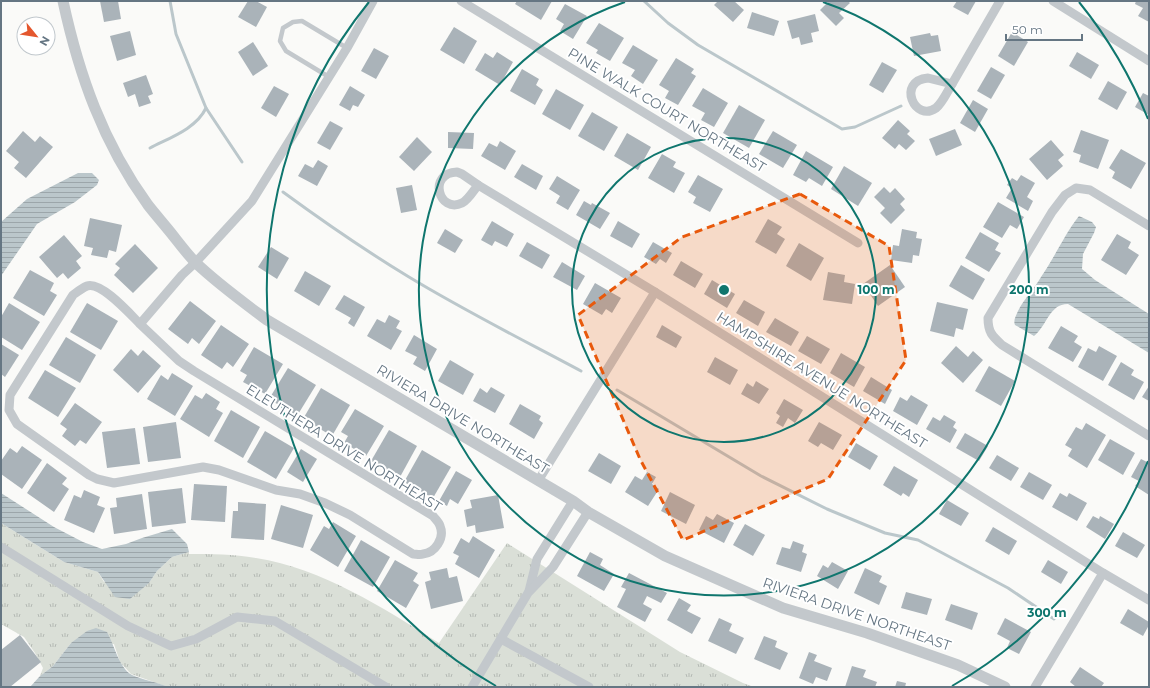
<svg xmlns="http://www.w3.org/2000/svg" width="1150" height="688" font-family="Montserrat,sans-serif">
<defs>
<pattern id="grass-tufts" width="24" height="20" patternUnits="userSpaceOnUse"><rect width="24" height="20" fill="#dadfd7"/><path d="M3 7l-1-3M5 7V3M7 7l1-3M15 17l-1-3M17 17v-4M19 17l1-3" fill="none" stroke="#b4b9b4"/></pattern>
<pattern id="water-rules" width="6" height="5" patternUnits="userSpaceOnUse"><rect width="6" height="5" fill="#bbc7cb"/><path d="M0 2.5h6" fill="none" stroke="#9ca6aa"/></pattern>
</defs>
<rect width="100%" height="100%" fill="#fafaf8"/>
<path fill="url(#grass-tufts)" d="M1,523L64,562L98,572L104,582L149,583L157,571L172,557L189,552V554C211,554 234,554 256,558C323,569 382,607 439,643L507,543L680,652L743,683L754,687H168L131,674L120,662L114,644L71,643L53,666L40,676L43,668L35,653L24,637L1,624Z"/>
<g fill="url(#water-rules)">
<path d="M78,173H92L99,180L97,185L75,202L37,224L1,276V222L27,199Z"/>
<path d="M1079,216L1092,222L1096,227L1094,233L1083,254L1082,269L1095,280L1149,314V353L1068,304C1049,304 1047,326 1034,336L1015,325C1013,320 1016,316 1018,311C1024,299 1034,289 1041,277C1055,257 1064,235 1079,216Z"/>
<path d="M1,493L54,527L83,542L102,549L126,544L142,538L172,529L187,544L189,552L172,557L157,571L149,583L130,599L115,597L98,572L64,562L1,523Z"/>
<path d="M96,628L107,632C114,644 119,668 132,675C143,680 157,682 168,687H30L40,676L53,666L71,643L87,631Z"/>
</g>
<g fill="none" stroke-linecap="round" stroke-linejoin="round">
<g stroke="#bbc7cb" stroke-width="3">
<path d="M170,1L176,34L206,108L242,162"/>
<path d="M644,1L668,23L698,45L842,129L855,127L901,106"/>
<path d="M150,148C169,138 196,129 206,108"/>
<path d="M283,192C324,222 366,251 409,277C465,311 523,340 581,371"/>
<path d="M617,390L761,476L827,509L885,533L918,540L1008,588L1054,619"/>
</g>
</g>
<g fill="#aab3b9">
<path d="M100,1H118L121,19L104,22Z"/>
<path d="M248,1H256L267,7L256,27L238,17Z"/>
<path d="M517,1H552L541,20L515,4Z"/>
<path d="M718,1H734L744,10L733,22L714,5Z"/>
<path d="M829,1H848L850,3L839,13L844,18L836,26L820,10Z"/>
<path d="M957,1H976L968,15L953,7Z"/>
<path d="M1136,1H1149V22L1138,16L1143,8L1135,4Z"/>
<path d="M565,4L587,16L573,39L560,31L564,24L556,19Z"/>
<path d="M752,12L779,21L774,36L747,28Z"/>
<path d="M815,14L819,31L811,33L813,42L801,45L799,37L792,39L787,21Z"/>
<path d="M599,23L624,38L610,61L596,53L598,50L586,43Z"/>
<path d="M454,27L477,41L464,64L440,50Z"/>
<path d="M130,31L136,55L117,61L110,36Z"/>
<path d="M1012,32L1028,42L1014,66L998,56Z"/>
<path d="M930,33L931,36L938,35L941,51L914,56L910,37Z"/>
<path d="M253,42L268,66L253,76L238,52Z"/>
<path d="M633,45L658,60L643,84L631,76L635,70L622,63Z"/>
<path d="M374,48L389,56L376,79L361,71Z"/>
<path d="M497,52L513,62L500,85L475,70L485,53L493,58Z"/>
<path d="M1077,52L1099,65L1091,79L1069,66Z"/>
<path d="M676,58L694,69L691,73L696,76L678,105L665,98L669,91L659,85Z"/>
<path d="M882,62L897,70L883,93L869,85Z"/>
<path d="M991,67L1005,75L991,99L977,91Z"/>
<path d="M522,69L539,79L536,85L543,90L535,105L510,91Z"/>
<path d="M146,75L153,94L148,96L151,103L139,107L135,94L128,97L123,83Z"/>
<path d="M1108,81L1127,92L1117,110L1098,99Z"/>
<path d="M274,86L289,94L276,117L261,108Z"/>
<path d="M350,86L365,95L358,107L353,105L350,111L339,105Z"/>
<path d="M703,88L728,103L714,127L701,120L705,113L692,106Z"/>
<path d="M556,89L584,105L570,130L542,114Z"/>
<path d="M1143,93L1149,96V115L1135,107Z"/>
<path d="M973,100L988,109L975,132L960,123Z"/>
<path d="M739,105L765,120L749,148L723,133Z"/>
<path d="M592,112L618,127L604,151L578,136Z"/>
<path d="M898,120L910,131L907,134L915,141L906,150L899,144L895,149L882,138Z"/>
<path d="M330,121L343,128L330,150L317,143Z"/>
<path d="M955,129L962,145L936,156L929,139Z"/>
<path d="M1081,130L1109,140L1098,169L1079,162L1081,155L1073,152Z"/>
<path d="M23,131L35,142L40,136L53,147L26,178L14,168L19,162L6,151Z"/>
<path d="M773,131L797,145L783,168L759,154Z"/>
<path d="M448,132L474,133L473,149L448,148Z"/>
<path d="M627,133L651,147L638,170L614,156Z"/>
<path d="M417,137L432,152L414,171L399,157Z"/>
<path d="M1051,140L1064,155L1058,160L1063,166L1047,180L1029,159Z"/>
<path d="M500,141L516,151L505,170L481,156L489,143L497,147Z"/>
<path d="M1121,149L1146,163L1131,189L1112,178L1115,172L1109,168Z"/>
<path d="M806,151L833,167L822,186L809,178L806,182L793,175Z"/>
<path d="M662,154L676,162L673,167L685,173L674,193L648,178Z"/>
<path d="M318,160L328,166L317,186L298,176L305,164L313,168Z"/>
<path d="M522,164L543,176L536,190L514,177Z"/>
<path d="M844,166L872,183L858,206L831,189Z"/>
<path d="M698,175L723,189L710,212L693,203L696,197L688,192Z"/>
<path d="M1021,175L1035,183L1027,197L1033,201L1028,211L1006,198L1012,188L1007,185L1012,178L1017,181Z"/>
<path d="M557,176L580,190L568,210L556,203L560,196L549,189Z"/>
<path d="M412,185L417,210L401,213L396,188Z"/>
<path d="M884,187L890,193L895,188L905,199L900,204L905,210L891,224L880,213L885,208L874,197Z"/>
<path d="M584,201L591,205L592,203L610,213L600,229L576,215Z"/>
<path d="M998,202L1024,217L1017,229L1010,225L1002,238L983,227Z"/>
<path d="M90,218L122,225L116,252L109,250L107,258L91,255L93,248L84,246Z"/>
<path d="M768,219L782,227L777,234L785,239L776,254L755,242Z"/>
<path d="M492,221L514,234L507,247L495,241L492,246L481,240Z"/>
<path d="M618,221L640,234L632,248L610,236Z"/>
<path d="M445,229L463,240L455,253L437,243Z"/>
<path d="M902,229L917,232L916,238L922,239L919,256L913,255L912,263L891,260L893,245L899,246Z"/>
<path d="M980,232L999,243L995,250L1001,253L989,272L965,258Z"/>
<path d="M1117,234L1131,242L1128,248L1139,255L1126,275L1101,260Z"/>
<path d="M64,235L82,256L76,261L81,268L68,279L63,273L57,278L39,257Z"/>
<path d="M527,242L550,255L542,269L519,256Z"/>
<path d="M653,242L672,253L666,263L660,259L656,264L644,257Z"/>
<path d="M799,243L824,258L811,281L786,266Z"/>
<path d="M135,244L158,268L133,293L114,275L120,268L115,264Z"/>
<path d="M271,247L289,258L277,279L258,267Z"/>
<path d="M681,261L703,274L695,288L673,275Z"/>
<path d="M562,262L585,276L577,290L553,277Z"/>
<path d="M890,265L905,287L878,306L863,284Z"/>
<path d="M961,265L985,279L973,300L949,286Z"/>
<path d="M30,270L54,283L50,291L57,295L44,316L13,298Z"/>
<path d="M305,271L331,286L319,306L294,291Z"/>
<path d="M828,272L845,275L844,282L855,284L852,304L823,300Z"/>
<path d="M712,280L735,294L727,308L704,294Z"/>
<path d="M595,283L621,298L612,313L606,309L602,315L583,304Z"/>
<path d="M344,295L365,307L354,327L348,323L351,318L335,309Z"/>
<path d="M744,300L765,312L758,326L736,313Z"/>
<path d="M190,301L216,321L199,344L192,338L188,344L168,329Z"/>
<path d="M937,302L968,309L963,330L956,328L954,337L930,331Z"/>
<path d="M9,303L40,322L22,350L1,337V317Z"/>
<path d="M87,303L118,321L101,350L70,332Z"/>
<path d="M389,315L400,321L396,328L402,331L391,350L367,336L377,319L385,323Z"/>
<path d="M775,318L799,332L791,346L766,332Z"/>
<path d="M221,325L249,344L233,367L227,362L222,369L201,355Z"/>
<path d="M662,325L682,337L676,348L656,337Z"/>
<path d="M1061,326L1078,336L1074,342L1082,347L1073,362L1048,348Z"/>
<path d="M414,335L437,349L425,371L413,364L417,357L405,351Z"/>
<path d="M807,336L830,349L821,364L798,351Z"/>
<path d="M66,337L96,355L80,383L49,365Z"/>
<path d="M1,344L19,355L5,377L1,374Z"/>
<path d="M956,346L968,357L973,351L983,360L963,383L941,363Z"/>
<path d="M1099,346L1117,356L1103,381L1078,367L1088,348L1096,352Z"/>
<path d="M254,347L283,364L265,394L243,382L247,375L240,371Z"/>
<path d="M131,349L138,356L143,350L161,366L138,393L113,370Z"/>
<path d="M841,353L865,367L854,387L830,373Z"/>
<path d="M715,357L738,370L730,385L707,372Z"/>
<path d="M450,360L474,374L463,395L438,381Z"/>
<path d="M1121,362L1134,370L1131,375L1144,382L1134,400L1108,385Z"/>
<path d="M989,366L1015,381L1001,406L975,391Z"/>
<path d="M288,368L316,385L297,416L269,399Z"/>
<path d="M45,370L76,388L58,417L28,398Z"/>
<path d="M172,373L193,386L175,416L147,399L161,375L168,380Z"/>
<path d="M871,377L892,390L885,404L863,391Z"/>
<path d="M756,381L769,389L759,404L741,394L747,383L753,387Z"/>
<path d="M1149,386V401L1142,397Z"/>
<path d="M491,387L505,395L495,413L473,401L480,388L487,393Z"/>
<path d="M321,388L350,405L332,436L303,419Z"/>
<path d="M206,393L220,402L216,409L223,413L209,437L180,419L195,395L202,399Z"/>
<path d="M911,395L928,405L917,425L893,411L900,397L907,401Z"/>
<path d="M784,399L803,410L795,423L788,418L783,427L776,423L780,416L776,413Z"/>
<path d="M75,403L102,422L86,444L80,440L75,446L62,436L67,429L60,424Z"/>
<path d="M520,404L541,416L539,420L543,423L534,439L509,424Z"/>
<path d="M355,409L384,426L366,456L344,443L348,436L341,432Z"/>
<path d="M231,410L260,427L243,458L214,441Z"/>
<path d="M944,415L956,422L953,427L957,430L950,443L926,429L933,417L940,421Z"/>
<path d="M176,422L181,458L148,462L143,427Z"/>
<path d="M819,422L842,435L833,450L821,443L818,447L808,441Z"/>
<path d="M1086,423L1106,435L1087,468L1068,456L1072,449L1065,445L1076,427L1082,430Z"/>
<path d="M135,428L140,464L107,468L102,432Z"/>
<path d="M389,430L417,446L400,477L371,461Z"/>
<path d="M265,431L294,448L276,479L247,462Z"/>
<path d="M965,433L988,446L979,461L956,448Z"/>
<path d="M1110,439L1135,453L1123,475L1098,460Z"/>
<path d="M856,443L878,456L870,470L848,457Z"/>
<path d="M22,446L42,460L22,489L1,474V461L10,448L17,453Z"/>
<path d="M301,449L317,459L303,482L287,472Z"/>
<path d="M422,450L451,467L433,498L404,482Z"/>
<path d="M599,453L621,466L611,484L588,471Z"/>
<path d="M997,455L1019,468L1011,481L989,468Z"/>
<path d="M1141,459L1149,463V495L1135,486L1139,481L1131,477Z"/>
<path d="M47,463L67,478L62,484L69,489L54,512L27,493Z"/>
<path d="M894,466L918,480L909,497L903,493L901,496L883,485Z"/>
<path d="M456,471L472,480L458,504L450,499L447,506L439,501Z"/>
<path d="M647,472L656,477L652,484L659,489L648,506L625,492L635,476L642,480Z"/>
<path d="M1029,472L1052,485L1043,500L1020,487Z"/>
<path d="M194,484L227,486L225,522L191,520Z"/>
<path d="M182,488L186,523L152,527L148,492Z"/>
<path d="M84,490L100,497L97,505L105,508L94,533L64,520L74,495L81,498Z"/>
<path d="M670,492L695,505L686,524L661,511Z"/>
<path d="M1060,493L1067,497L1069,493L1087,503L1077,521L1052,507Z"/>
<path d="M142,494L147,529L114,534L110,508L117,507L116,498Z"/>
<path d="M498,495L504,528L476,533L475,525L467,527L464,510L472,508L470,500Z"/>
<path d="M947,500L969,513L961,526L939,514Z"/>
<path d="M238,502L266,504L264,540L231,538L233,511H238Z"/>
<path d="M281,505L313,515L303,548L271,539Z"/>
<path d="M717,514L734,523L724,543L699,530L706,516L713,520Z"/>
<path d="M1093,516L1099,519L1100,516L1114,524L1105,539L1086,527Z"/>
<path d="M333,522L356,536L338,567L310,550L324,526L329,529Z"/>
<path d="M745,524L765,535L753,556L733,545Z"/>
<path d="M993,527L1017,541L1009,555L985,541Z"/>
<path d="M1123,532L1145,545L1137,558L1115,546Z"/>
<path d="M473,536L495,550L479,578L455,564L459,556L453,553L461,538L469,543Z"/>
<path d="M361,540L390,557L373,587L344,571Z"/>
<path d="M793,541L804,545L802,552L807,554L801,572L776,564L782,547L790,549Z"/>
<path d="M590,552L603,559L600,565L614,574L604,591L577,576Z"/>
<path d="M395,560L418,573L413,581L419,585L406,608L377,591Z"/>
<path d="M1048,560L1068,572L1061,584L1041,572Z"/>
<path d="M832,562L848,571L838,589L817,576L823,565L828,568Z"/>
<path d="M447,568L449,578L457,576L463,601L431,609L425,582L431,580L429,572Z"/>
<path d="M865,568L882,576L879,582L887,586L879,605L854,593Z"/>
<path d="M629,573L667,593L661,603L647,596L643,604L652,609L645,622L617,607L626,589L621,587Z"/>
<path d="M906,592L932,599L927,615L901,608Z"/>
<path d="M679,598L691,605L687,611L701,618L692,634L667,620Z"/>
<path d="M951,604L978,613L972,630L945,620Z"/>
<path d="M1128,609L1149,622V625L1143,636L1120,623Z"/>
<path d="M719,618L732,624L729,631L744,638L736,654L708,641Z"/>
<path d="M1005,618L1031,632L1019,654L1007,648L1010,641L997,634Z"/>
<path d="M20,635L41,662L10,687H1V650Z"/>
<path d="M764,636L777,641L775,647L788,653L780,670L754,659Z"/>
<path d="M809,652L817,655L814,661L832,668L827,681L816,677L813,684L799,678Z"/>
<path d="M852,666L866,670L863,677L877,682L875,687H845Z"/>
<path d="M1080,667L1104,683L1101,687H1076L1070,682Z"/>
<path d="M897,681L906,683L905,687H895Z"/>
</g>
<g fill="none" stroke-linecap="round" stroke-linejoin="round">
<path stroke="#c3c8cc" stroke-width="4.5" d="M329,77L286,51L280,41L283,28L293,22L302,21L347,48"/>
<g stroke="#c3c8cc" stroke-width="9">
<path d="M461,1L858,243"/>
<path d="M1053,1L1149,61"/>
<path d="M928,78L952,84C947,92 943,102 936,108C915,123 896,81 928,78Z"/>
<path d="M952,84L1000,1"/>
<path d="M457,172L462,174L478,185C474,190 468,200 462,203C439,214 427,173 457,172Z"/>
<path d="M478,185L655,292L1103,573L1149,600"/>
<path d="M1149,226L1090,190L1076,188L1065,195L1052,212L988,318C988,332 992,336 1002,345L1149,436"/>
<path d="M140,324L179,361L194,371L433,516C435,519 439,522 440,526C445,538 435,553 423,554C420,555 416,554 413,554L350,515L325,503L300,494L276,490L219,470L203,467L114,483L97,479L89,475L17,424L9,410L10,395L73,295C77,292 82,288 87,286C101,281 130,314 140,324L182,275L196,262L252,201L347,48L373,1"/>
<path d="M538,481L655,292"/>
<path d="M1,547L128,626L171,646L196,639L237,617L275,621L386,687"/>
<path d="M529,591L537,559L573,501"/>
<path d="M501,639L589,687"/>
<path d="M472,687L528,593L553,567L588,512"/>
<path d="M1035,687L1103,573"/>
</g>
<path stroke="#c3c8cc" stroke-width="11" d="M63,1C79,75 103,143 148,205C155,214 163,223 171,233C179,243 187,254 196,263C218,284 243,302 267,320L573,501L588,512L665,556L783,608L867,633L958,665L1005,687"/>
</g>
<path fill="#e8590c" fill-opacity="0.2" stroke="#e8590c" stroke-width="3" stroke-dasharray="8 5" stroke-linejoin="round" d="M800,194L889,246L906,360L828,479L683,540L640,459L578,315L682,237Z"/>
<g fill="none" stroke="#0f766e" stroke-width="2">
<circle cx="724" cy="290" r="152"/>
<path d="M823 2A305 305 0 1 1 625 2"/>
<path d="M1148 461A457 457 0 0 1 952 686M496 686A457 457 0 0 1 369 2M1079 2A457 457 0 0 1 1148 119"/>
</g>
<g text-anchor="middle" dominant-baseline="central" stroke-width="4" stroke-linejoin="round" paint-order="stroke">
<g font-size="14" fill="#657683" stroke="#fff">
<text transform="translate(667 110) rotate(31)">PINE WALK COURT NORTHEAST</text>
<text transform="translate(822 380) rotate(32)">HAMPSHIRE AVENUE NORTHEAST</text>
<text transform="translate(463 419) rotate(31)">RIVIERA DRIVE NORTHEAST</text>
<text transform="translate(344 448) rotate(32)">ELEUTHERA DRIVE NORTHEAST</text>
<text transform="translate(857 614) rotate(19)">RIVIERA DRIVE NORTHEAST</text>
</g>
</g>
<circle cx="724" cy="290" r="6" fill="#0f766e" stroke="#fff" stroke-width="2"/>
<g font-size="12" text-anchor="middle" font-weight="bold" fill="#0f766e" stroke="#fff" stroke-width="4" stroke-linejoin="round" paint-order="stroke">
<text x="876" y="294">100 m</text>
<text x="1029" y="294">200 m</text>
<text x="1047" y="617">300 m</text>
</g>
<rect width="1150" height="688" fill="none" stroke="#657683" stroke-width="4"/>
<g transform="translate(36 36) rotate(120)"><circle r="19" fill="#ffffff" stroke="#c1c8cd"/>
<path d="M0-3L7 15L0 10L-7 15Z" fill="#e4572e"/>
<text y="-6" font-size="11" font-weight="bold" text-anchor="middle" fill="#657683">N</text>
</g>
<path d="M1006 34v6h76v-6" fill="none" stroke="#657683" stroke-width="2"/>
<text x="1012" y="34" font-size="12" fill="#657683" stroke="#ffffff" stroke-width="3" paint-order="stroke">50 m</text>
</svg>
